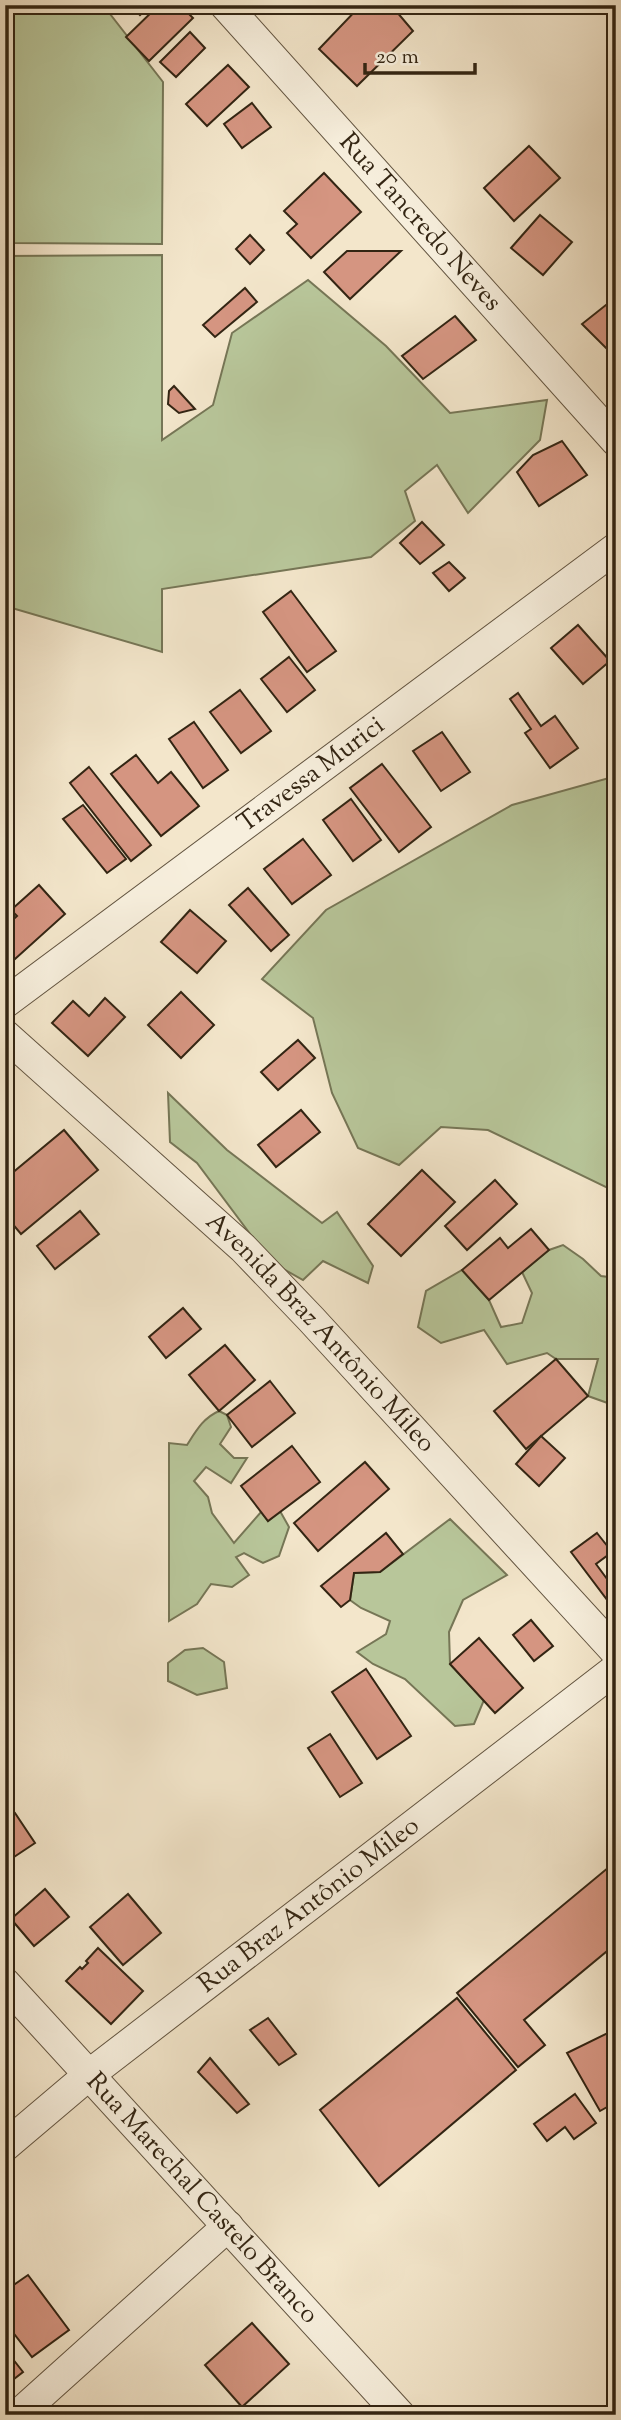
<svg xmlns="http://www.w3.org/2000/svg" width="621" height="2420" font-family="'Sorts Mill Goudy',serif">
<rect width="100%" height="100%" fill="#f3e6cb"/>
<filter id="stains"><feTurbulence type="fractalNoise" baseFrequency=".00286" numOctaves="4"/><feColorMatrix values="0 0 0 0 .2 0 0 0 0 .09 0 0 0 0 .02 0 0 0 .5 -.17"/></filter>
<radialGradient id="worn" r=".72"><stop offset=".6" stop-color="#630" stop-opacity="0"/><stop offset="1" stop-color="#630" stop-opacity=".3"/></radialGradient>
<g fill="#b8c69a" stroke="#767656" stroke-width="2">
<path d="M5,5H103L163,82L162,244L12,243L5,234Z"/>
<path d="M162,255V440L213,405L232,333L308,280L386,346L450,413L547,400L540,440L468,513L437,465L405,491L415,521L371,557L162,589V652L5,606V256Z"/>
<path d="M616,776V1192L488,1130L441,1127L399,1165L358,1148L332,1093L313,1018L262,979L326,910L512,805Z"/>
<path d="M168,1093L227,1150L322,1223L337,1212L373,1266L368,1283L323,1261L303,1280L271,1262L197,1163L170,1142Z"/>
<path d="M563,1245L583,1259L601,1276L616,1278V1406L588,1396L598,1359H556L547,1353L507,1364L484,1330L441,1343L418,1327L426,1291L462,1270L489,1300L501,1327L522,1323L532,1293L522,1272L549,1250Z"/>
<path d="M219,1411L227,1415L231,1427L220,1444L234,1458H247L231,1483L206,1467L194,1481L208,1497L212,1513L234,1543L261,1512L268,1521L280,1511L289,1527L279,1556L263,1563L244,1553L236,1557L249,1575L232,1587L211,1584L197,1604L169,1621V1443L187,1445C196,1431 203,1418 219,1411Z"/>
<path d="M450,1519L507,1575L463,1600L449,1632L450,1664L484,1700L474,1724L455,1726L405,1679L373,1664L357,1652L386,1634L390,1621L361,1608L350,1600L354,1573L380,1572Z"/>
<path d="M203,1648L224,1662L227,1688L197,1695L168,1681V1663L185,1650Z"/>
</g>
<g fill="#d59581" stroke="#332513" stroke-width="2">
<path d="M130,5H151L140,15Z"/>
<path d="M159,5H180L193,18L149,61L126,37Z"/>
<path d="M361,5H391L413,31L357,86L319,49Z"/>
<path d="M190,32L205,48L176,77L160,62Z"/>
<path d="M228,65L249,87L207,126L186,104Z"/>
<path d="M252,103L271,127L242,148L224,124Z"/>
<path d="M529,146L560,178L514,221L484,188Z"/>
<path d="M324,173L361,212L311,258L287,233L297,224L284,211Z"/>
<path d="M540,215L572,242L543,275L511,248Z"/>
<path d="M250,235L264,250L250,264L236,249Z"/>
<path d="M347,251H401L350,299L324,272Z"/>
<path d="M245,288L257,302L215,337L203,325Z"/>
<path d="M616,297V349L611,353L582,324Z"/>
<path d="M455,316L476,340L423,379L402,356Z"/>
<path d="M174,386L195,409L179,413L168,404L169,391Z"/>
<path d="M562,441L587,475L539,506L517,472L533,455Z"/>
<path d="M422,522L444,545L420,564L400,543Z"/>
<path d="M449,562L465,578L449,591L433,573Z"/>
<path d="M291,591L336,651L307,672L263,612Z"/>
<path d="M578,625L610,661L583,684L551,648Z"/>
<path d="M289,657L315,690L287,712L261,679Z"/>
<path d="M240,690L271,731L241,753L210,712Z"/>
<path d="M518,693L541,726L555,716L578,748L550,768L525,733L531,729L510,699Z"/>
<path d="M194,722L228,770L203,788L169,739Z"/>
<path d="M442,732L470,772L441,791L413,751Z"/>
<path d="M136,755L158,783L171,772L199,806L161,836L111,774Z"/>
<path d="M382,764L431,827L399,852L350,788Z"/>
<path d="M89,767L151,845L131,861L70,783Z"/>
<path d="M351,799L381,840L353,861L323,820Z"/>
<path d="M83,805L126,859L107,873L63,819Z"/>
<path d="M303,839L331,875L292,904L264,869Z"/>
<path d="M39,885L65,914L5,968V927L17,916L11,910Z"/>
<path d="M248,888L289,935L271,951L229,905Z"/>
<path d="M190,910L226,941L197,973L161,942Z"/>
<path d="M181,992L214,1025L181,1058L148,1025Z"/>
<path d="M105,998L125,1017L88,1056L52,1023L73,1001L89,1016Z"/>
<path d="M298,1040L315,1058L278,1090L261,1072Z"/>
<path d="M301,1110L320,1132L276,1167L258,1145Z"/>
<path d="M64,1130L98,1170L21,1234L5,1215V1179Z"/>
<path d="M422,1170L455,1202L401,1256L368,1224Z"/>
<path d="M495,1180L517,1204L467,1250L445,1226Z"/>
<path d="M80,1211L99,1234L55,1269L37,1246Z"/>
<path d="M531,1229L549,1250L489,1300L462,1270L500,1238L508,1248Z"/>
<path d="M183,1308L201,1329L166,1358L149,1337Z"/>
<path d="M225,1345L255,1380L219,1411L189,1375Z"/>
<path d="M556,1359L588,1396L526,1449L494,1411Z"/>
<path d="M270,1381L295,1413L252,1447L227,1415Z"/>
<path d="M541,1436L565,1458L539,1486L516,1464Z"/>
<path d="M292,1446L320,1482L268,1521L241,1486Z"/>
<path d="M365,1462L389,1489L318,1551L294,1523Z"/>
<path d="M386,1533L403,1554L380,1572L354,1573L350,1600L341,1607L321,1586Z"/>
<path d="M597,1533L612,1552L596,1564L610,1583L616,1579V1601L611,1605L571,1552Z"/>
<path d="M531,1620L553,1646L534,1661L513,1635Z"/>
<path d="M479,1638L523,1688L495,1713L450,1664Z"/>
<path d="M366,1669L411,1736L377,1759L332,1692Z"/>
<path d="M330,1734L362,1783L340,1797L308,1748Z"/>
<path d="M15,1813L35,1843L5,1863V1819Z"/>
<path d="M615,1862L616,1964L606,1952L524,2020L545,2045L518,2067L457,1993Z"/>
<path d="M45,1889L69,1917L34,1946L11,1919Z"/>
<path d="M128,1894L161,1933L123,1965L90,1927Z"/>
<path d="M98,1948L143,1991L111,2024L66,1981L80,1967L82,1969L88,1963L86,1961Z"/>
<path d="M457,1998L516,2070L379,2186L320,2110Z"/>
<path d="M268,2018L296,2054L279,2065L250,2030Z"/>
<path d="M616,2029V2102L600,2111L567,2053Z"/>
<path d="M210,2058L249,2104L237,2113L198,2072Z"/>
<path d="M575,2094L596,2123L574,2139L565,2127L547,2141L534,2124Z"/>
<path d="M28,2275L69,2330L32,2357L5,2322V2291Z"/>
<path d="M252,2323L289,2364L242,2407L205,2365Z"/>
<path d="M5,2349L23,2372L5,2386Z"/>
</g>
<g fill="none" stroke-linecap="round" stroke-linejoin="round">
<g stroke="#635541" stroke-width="32">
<g id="street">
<path id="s1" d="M225,5L616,441"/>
<path id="s2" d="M5,1003L616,548"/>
<path id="s3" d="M5,1035L243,1248L311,1319L616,1652"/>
<path id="s4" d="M5,1983L400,2415"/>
<path id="s5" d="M5,2146L90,2074L616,1669"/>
<path d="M18,2415L228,2226"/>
</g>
</g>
<use href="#street" stroke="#f7efdd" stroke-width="30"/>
</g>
<g text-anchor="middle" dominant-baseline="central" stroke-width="5" stroke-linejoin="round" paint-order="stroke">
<g font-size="26" fill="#332513" stroke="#f7efdd">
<text stroke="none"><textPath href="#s1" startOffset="292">Rua Tancredo Neves</textPath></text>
<text stroke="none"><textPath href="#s2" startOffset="382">Travessa Murici</textPath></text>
<text stroke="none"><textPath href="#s3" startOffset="434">Avenida Braz Antônio Mileo</textPath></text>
<text stroke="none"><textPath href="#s5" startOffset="388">Rua Braz Antônio Mileo</textPath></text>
<text stroke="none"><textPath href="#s4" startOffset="292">Rua Marechal Castelo Branco</textPath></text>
</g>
</g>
<rect width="621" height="2420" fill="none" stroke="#f3e6cb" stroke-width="28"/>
<rect x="7" y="7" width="607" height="2406" fill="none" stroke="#332513" stroke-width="3.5"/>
<rect x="14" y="14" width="593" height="2392" fill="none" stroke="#332513" stroke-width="2"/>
<path d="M365 63v10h110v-10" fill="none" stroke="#332513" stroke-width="3.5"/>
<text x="376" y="63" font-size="21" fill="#332513" stroke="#f7efdd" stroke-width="5" paint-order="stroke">20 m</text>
<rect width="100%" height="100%" filter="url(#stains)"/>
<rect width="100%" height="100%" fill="url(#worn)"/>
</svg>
